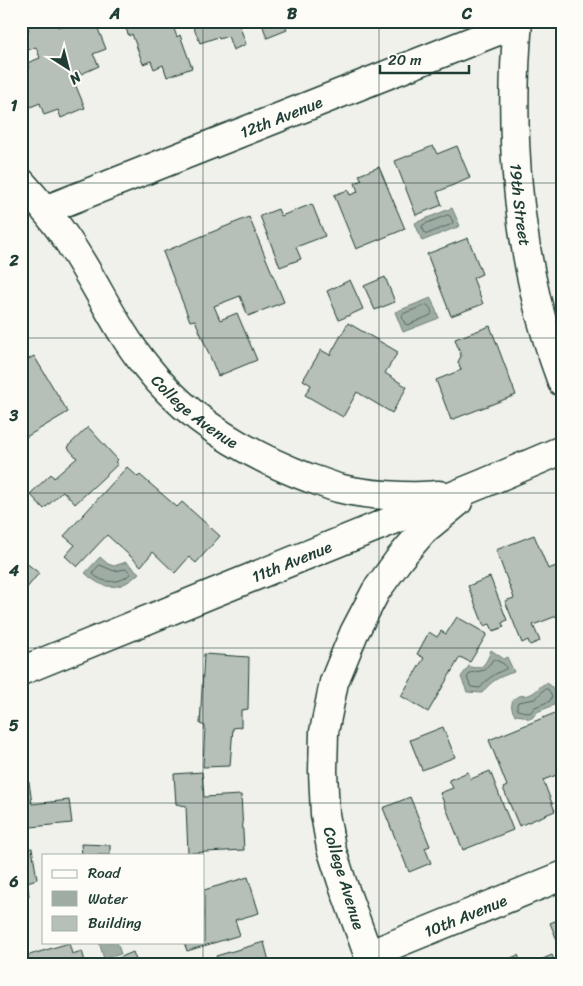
<svg xmlns="http://www.w3.org/2000/svg" width="583" height="986" font-family="Sriracha,sans-serif">
<rect width="100%" height="100%" fill="#f0f1eb"/>
<filter id="ink" filterUnits="userSpaceOnUse"><feTurbulence type="fractalNoise" baseFrequency=".02" numOctaves="2"/><feDisplacementMap in="SourceGraphic" scale="10" xChannelSelector="R" yChannelSelector="G"/><feConvolveMatrix kernelMatrix="1 2 1 2 8 2 1 2 1" color-interpolation-filters="sRGB"/></filter>
<g filter="url(#ink)">
<g fill="#9faca4" stroke="#6c8077">
<path d="M452,208L460,226L422,241L415,223Z"/>
<path d="M431,298L439,318L403,332L395,312Z"/>
<path d="M100,557L108,564L114,566L126,562L139,573C121,591 104,591 85,573Z"/>
<path d="M491,650L504,659L507,657L514,672C499,677 492,680 482,693L467,692L461,677L469,666C483,672 487,661 491,650Z"/>
<path d="M547,683C556,688 559,697 554,705L537,712L532,718L529,719L523,716L515,715C510,709 510,699 519,696C523,695 528,696 531,694C538,691 539,685 547,683Z"/>
<path d="M99,942H117L121,954L104,959Z"/>
</g>
<g fill="none" stroke-linecap="round" stroke-linejoin="round">
<g stroke="#526961" stroke-width="1">
<path d="M448,215L450,216L453,222L452,224L427,234L425,233L422,227L423,225Z"/>
<path d="M427,305C430,306 433,312 431,315L408,325L405,324L402,317L403,314Z"/>
<path d="M100,565L114,571L126,569L130,572V574C120,584 103,584 93,574L94,571Z"/>
<path d="M494,659L504,664L506,667V669C494,674 488,678 480,688L471,687L467,678L470,673L485,670Z"/>
<path d="M545,689H548L552,696L550,701L535,707L530,713L517,710V705L518,702L535,699Z"/>
</g>
</g>
<g fill="#b6bfb8" stroke="#1f3d34">
<path d="M25,21H52L53,24L56,23L58,27L73,21H95L106,49L93,54L99,66L81,74L79,71L71,74L85,108L61,118L58,110L44,115L40,103L21,111V72L30,69L27,63L40,58L36,47L23,52L21,48V34L29,30Z"/>
<path d="M126,21H171L177,37L180,35L192,68L167,77L163,65L154,69L151,61L143,64L132,34L129,36L123,22Z"/>
<path d="M191,21H246L247,24L240,27L246,44L233,50L228,36L219,39L218,37L200,43Z"/>
<path d="M261,21H284L287,30L267,38Z"/>
<path d="M433,146L437,154L457,146L470,178L437,192L442,205L416,215L395,161Z"/>
<path d="M379,167L405,229L356,249L334,195L348,190L350,195L358,192L355,183L362,180L359,175Z"/>
<path d="M312,204L325,236L296,247L301,259L280,267L260,216L278,209L281,216Z"/>
<path d="M249,217L284,302L248,316L240,296L214,306L220,320L237,313L257,360L218,376L195,320L190,321L163,252Z"/>
<path d="M468,238L482,274L473,278L483,304L451,316L427,254Z"/>
<path d="M385,277L395,302L375,310L364,286Z"/>
<path d="M350,280L363,309L339,320L327,291Z"/>
<path d="M348,323L398,352L385,373L407,387L392,413L357,392L343,417L305,395L311,385L303,380L321,350L330,355Z"/>
<path d="M490,326L516,395L451,420L436,380L461,370L458,362L461,356L455,339Z"/>
<path d="M34,356L68,412L21,440V363Z"/>
<path d="M88,427L118,460L115,462L118,464L75,504L63,491L44,509L30,494L51,474L54,478L77,458L67,447Z"/>
<path d="M127,467L138,477L140,475L177,507L182,502L220,536L196,563L189,557L175,573L153,552L141,566L107,535L77,567L65,556L75,545L64,536Z"/>
<path d="M534,535L548,569L562,564V602H560L562,606V614L533,625L540,641L530,645L528,640L522,643L505,601L514,598L496,550Z"/>
<path d="M21,559L39,573L21,595Z"/>
<path d="M490,577L507,620L502,623L504,627L493,631L490,624L484,626L468,586Z"/>
<path d="M457,617L487,634L470,662L460,657L428,712L401,696L424,658L417,654L429,632L437,637L441,631L446,634Z"/>
<path d="M204,654L249,657L248,709L241,710V727L233,728L230,766L203,767L205,726L200,724Z"/>
<path d="M555,713L559,724L562,722V773L543,780L555,811L519,826L503,788L507,786L489,740Z"/>
<path d="M443,727L455,757L422,770L410,740Z"/>
<path d="M490,771L513,830L463,850L440,793L453,788L449,780L468,772L471,779Z"/>
<path d="M202,772L204,797L241,795L244,850L188,853L186,806L176,804L174,774Z"/>
<path d="M29,782L32,804L69,800L72,823L21,828V783Z"/>
<path d="M410,797L430,846L425,848L431,863L409,872L383,808Z"/>
<path d="M81,844L110,845V855H82Z"/>
<path d="M32,848L37,879L27,882L29,896L24,897L29,923H23L24,928H21V850Z"/>
<path d="M248,877L259,913L235,920L240,935L187,951L184,942H204V890Z"/>
<path d="M562,918V952L550,923Z"/>
<path d="M264,942L270,965H218L216,956Z"/>
<path d="M69,943L72,954L82,951L86,965H28L26,956Z"/>
<path d="M133,952L138,965H106L105,964Z"/>
<path d="M518,955L522,965H495Z"/>
<path d="M552,955L556,965H529Z"/>
</g>
<g fill="none" stroke-linecap="round" stroke-linejoin="round">
<g stroke="#1f3d34" stroke-width="31">
<g id="minor">
<path id="s1" d="M518,21C510,113 515,208 536,298C543,327 552,355 562,382"/>
<path id="s2" d="M21,182C38,201 54,220 68,241C96,282 115,328 146,366C188,420 246,454 309,478C319,481 328,485 338,488C364,495 412,498 439,495"/>
<path id="s3" d="M45,210L518,23"/>
<path id="s4" d="M21,671L482,484L562,450"/>
<path id="s5" d="M368,955L562,876"/>
<path d="M372,965L342,882L331,848L325,814L323,771L324,732L334,682L354,633L376,591L400,558L424,530L458,502"/>
</g>
</g>
<use href="#minor" stroke="#fdfcf7" stroke-width="28"/>
</g>
</g>
<path fill="none" stroke="#1f3d34" stroke-width="1" stroke-opacity="0.55" d="M203,21V855M379,21V965M21,183H562M21,338H562M21,493H562M21,648H562M21,803H562M203,942V965"/>
<g text-anchor="middle" dominant-baseline="central" stroke-width="5" stroke-linejoin="round" paint-order="stroke">
<g font-size="16" fill="#1f3d34" stroke="#fdfcf7">
<text stroke="none"><textPath href="#s3" startOffset="254">12th Avenue</textPath></text>
<text stroke="none"><textPath href="#s1" startOffset="184">19th Street</textPath></text>
<text stroke="none"><textPath href="#s2" startOffset="290">College Avenue</textPath></text>
<text stroke="none"><textPath href="#s4" startOffset="292">11th Avenue</textPath></text>
<text transform="translate(344 878) rotate(73)">College Avenue</text>
<text stroke="none"><textPath href="#s5" startOffset="105">10th Avenue</textPath></text>
</g>
</g>
<rect width="583" height="986" fill="none" stroke="#fdfcf7" stroke-width="55"/>
<rect x="42" y="854" width="162" height="90" fill="#fdfcf7" stroke="#a4b0a9"/>
<rect x="52" y="870" width="25" height="8" fill="#fdfcf7" stroke="#a4b0a9"/>
<text x="88" y="878" font-size="15" fill="#1f3d34">Road</text>
<rect x="52" y="891" width="25" height="15" fill="#9faca4" stroke="#a4b0a9"/>
<text x="88" y="904" font-size="15" fill="#1f3d34">Water</text>
<rect x="52" y="916" width="25" height="15" fill="#b6bfb8" stroke="#a4b0a9"/>
<text x="88" y="928" font-size="15" fill="#1f3d34">Building</text>
<g transform="translate(68 68) rotate(144)" stroke="#fdfcf7" stroke-width="4" paint-order="stroke">
<path d="M0-4L9 19L0 12L-9 19Z" fill="#1f3d34"/>
<text y="-8" font-size="14" font-weight="bold" text-anchor="middle" fill="#1f3d34">N</text>
</g>
<path d="M380 65v8h89v-8" fill="none" stroke="#1f3d34" stroke-width="2.5"/>
<text x="388" y="65" font-size="15" fill="#1f3d34" stroke="#fdfcf7" stroke-width="4" paint-order="stroke">20 m</text>
<rect x="28" y="28" width="528" height="930" fill="none" stroke="#1f3d34" stroke-width="2"/>
<g font-size="16" text-anchor="middle" font-weight="bold" fill="#1f3d34">
<text x="115" y="19">A</text>
<text x="292" y="19">B</text>
<text x="467" y="19">C</text>
<text x="14" y="111">1</text>
<text x="14" y="266">2</text>
<text x="14" y="421">3</text>
<text x="14" y="576">4</text>
<text x="14" y="731">5</text>
<text x="14" y="887">6</text>
</g>
</svg>
